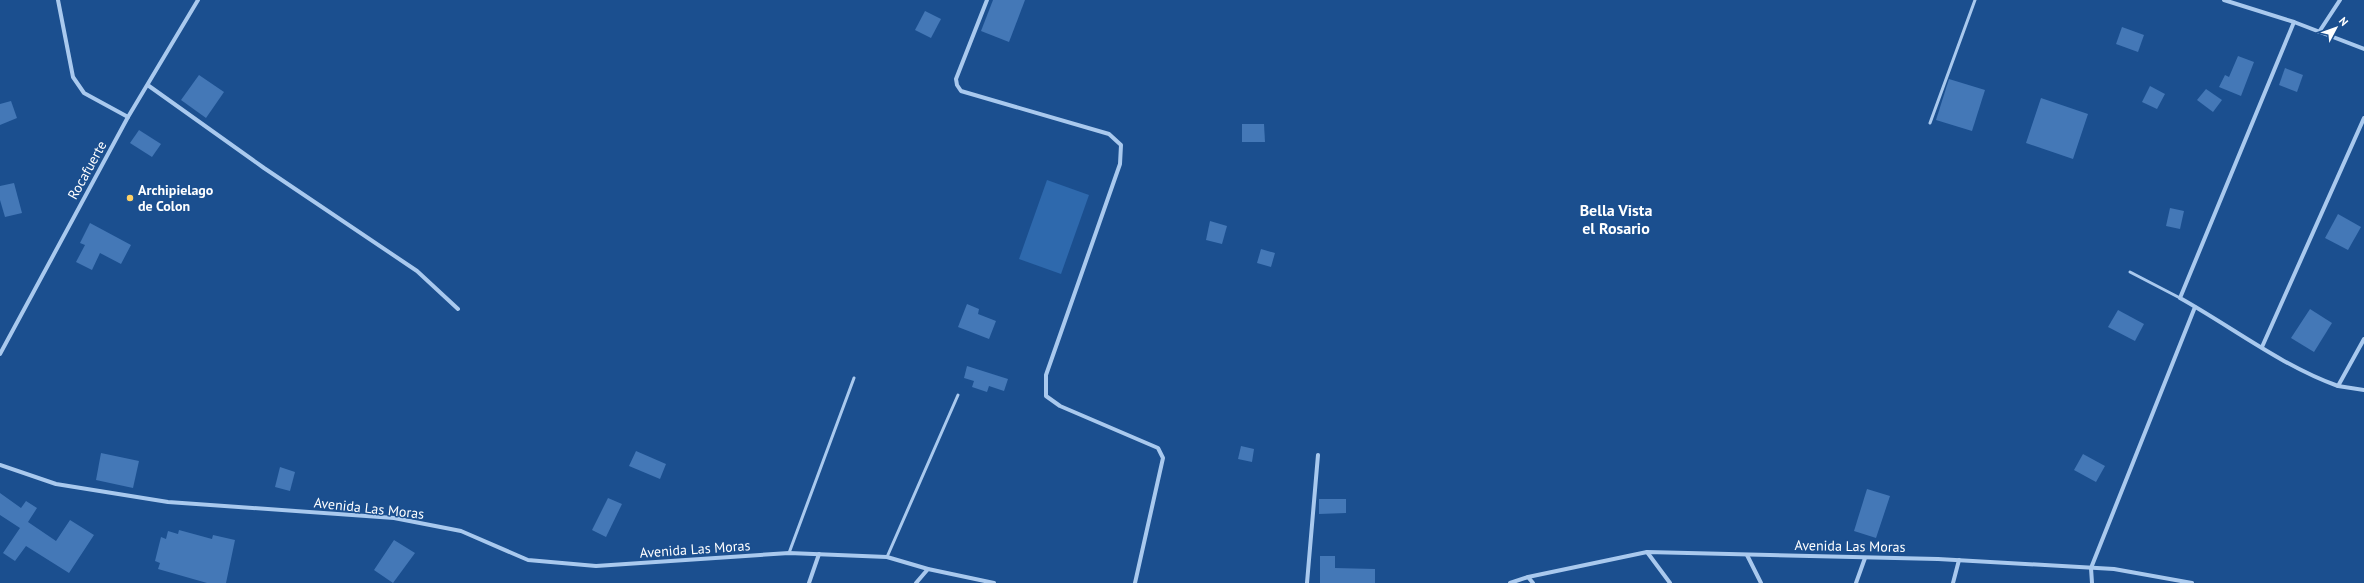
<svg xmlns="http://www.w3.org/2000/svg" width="2364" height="583" font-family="'PT Sans',sans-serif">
<rect width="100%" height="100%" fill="#1b4f8f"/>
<path fill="#2e69ad" d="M1047,180L1089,195L1061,274L1019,259Z"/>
<g fill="#4478b7">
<path d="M993,0H1025L1009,42L981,31Z"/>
<path d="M925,11L941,19L931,38L915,30Z"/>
<path d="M2122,27L2144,35L2138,52L2116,44Z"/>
<path d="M2238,56L2254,62L2241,96L2219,87L2225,75L2229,77Z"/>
<path d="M2285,68L2303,75L2297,92L2279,85Z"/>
<path d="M199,75L224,92L206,118L181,100Z"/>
<path d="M1949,79L1985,90L1972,131L1936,120Z"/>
<path d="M2150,86L2165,94L2157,109L2142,102Z"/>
<path d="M2206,89L2222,100L2213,112L2197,100Z"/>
<path d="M2041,98L2088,114L2073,159L2026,143Z"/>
<path d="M11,101L17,118L0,125V104Z"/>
<path d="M1242,124H1264L1265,142H1242Z"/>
<path d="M139,130L161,144L152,157L130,143Z"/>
<path d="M14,183L22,213L5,217L0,200V186Z"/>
<path d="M2170,208L2184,211L2180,229L2166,226Z"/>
<path d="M2338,214L2361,227L2348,250L2325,238Z"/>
<path d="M1210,221L1227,226L1222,244L1206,240Z"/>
<path d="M90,223L131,245L121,264L100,253L92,270L76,262L85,245L80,243Z"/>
<path d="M1261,249L1275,253L1271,267L1257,263Z"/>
<path d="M967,304L979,309L978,314L996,321L989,339L958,327Z"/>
<path d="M2310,309L2332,323L2314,352L2291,338Z"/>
<path d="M2118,310L2144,324L2135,341L2108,327Z"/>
<path d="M967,366L1008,379L1004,391L989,386L987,392L972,387L974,381L964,378Z"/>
<path d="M1241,446L1254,449L1252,462L1238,459Z"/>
<path d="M636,451L666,464L660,479L629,466Z"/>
<path d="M101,453L139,461L133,488L96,480Z"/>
<path d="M2083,454L2105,466L2096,482L2074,470Z"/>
<path d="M280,467L295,472L290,491L275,487Z"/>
<path d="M1867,489L1890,496L1876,538L1854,531Z"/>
<path d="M0,493L21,508L26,501L37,508L28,522L56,541L70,520L94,535L69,573L26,546L15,561L3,553L20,528L0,515Z"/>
<path d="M608,498L622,504L606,537L592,530Z"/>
<path d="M1319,499H1346V513L1319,514Z"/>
<path d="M179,530L212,539L213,535L235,540L226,583H207L158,569L160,563L155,561L161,537L166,539L168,531L178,534Z"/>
<path d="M394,540L415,553L393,583L374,570Z"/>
<path d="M1320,556H1335V568L1375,569V583H1320Z"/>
</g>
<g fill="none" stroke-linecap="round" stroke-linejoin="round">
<g stroke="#a9c9ee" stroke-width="3">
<path d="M1930,123L1975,0"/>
<path d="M2130,272L2180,298"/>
<path d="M789,553L854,378"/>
<path d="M887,557L958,395"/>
</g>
<g stroke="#a9c9ee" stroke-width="4">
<path d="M58,0L73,77L84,93L128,117"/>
<path d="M987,0L956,79L957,85L961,91L1109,134L1121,145L1120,164L1046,375V396L1060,406L1158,448L1163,458L1135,583"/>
<path d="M2224,0L2294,22L2364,49"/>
<path d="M2294,22L2180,298C2232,327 2282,366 2338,386"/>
<path d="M2319,32L2340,0"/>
<path d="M149,86L264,168L417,271L458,309"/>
<path d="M2364,339L2338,386L2364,390"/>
<path d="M2262,347L2364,118"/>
<path d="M0,354L128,117L198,0"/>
<path d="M0,465L56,484L168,502L394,518L461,531L528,560L596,566L789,553L887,557L928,569L994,583"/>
<path d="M1647,552L1670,583"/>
<path d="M1747,555L1761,583"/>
<path d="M1528,577L1533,583"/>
<path d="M809,583L819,554"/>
<path d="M916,583L928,569"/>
<path d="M1307,583L1318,455"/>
<path d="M1510,583L1528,577L1647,552L1938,559L2114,569L2192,583"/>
<path d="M1856,583L1865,558"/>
<path d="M1953,583L1959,560"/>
<path d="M2092,583L2091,568L2195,307"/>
</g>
</g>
<circle fill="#ffd166" stroke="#1b4f8f" stroke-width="1.5" cx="130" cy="198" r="4"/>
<g text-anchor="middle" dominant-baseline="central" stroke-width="3" stroke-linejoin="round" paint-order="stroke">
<g font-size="14" fill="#fff" stroke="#1b4f8f">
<text transform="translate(87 170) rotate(-61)">Rocafuerte</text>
<text transform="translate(369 508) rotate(6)">Avenida Las Moras</text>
<text transform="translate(1850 546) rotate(1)">Avenida Las Moras</text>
<text transform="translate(695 549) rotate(-4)">Avenida Las Moras</text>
</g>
<g font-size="14" font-weight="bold" fill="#fff" stroke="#1b4f8f" text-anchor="start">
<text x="138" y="190">Archipielago<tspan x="138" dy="16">de Colon</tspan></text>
</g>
<g font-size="16" font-weight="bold" fill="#fff" stroke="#1b4f8f">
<text x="1616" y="210">Bella Vista<tspan x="1616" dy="18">el Rosario</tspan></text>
</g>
</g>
<g transform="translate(2336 28) rotate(49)" stroke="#1b4f8f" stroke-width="3" paint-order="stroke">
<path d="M0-3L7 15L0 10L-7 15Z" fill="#ffffff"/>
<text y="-6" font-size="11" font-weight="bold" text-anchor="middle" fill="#ffffff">N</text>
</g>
</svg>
